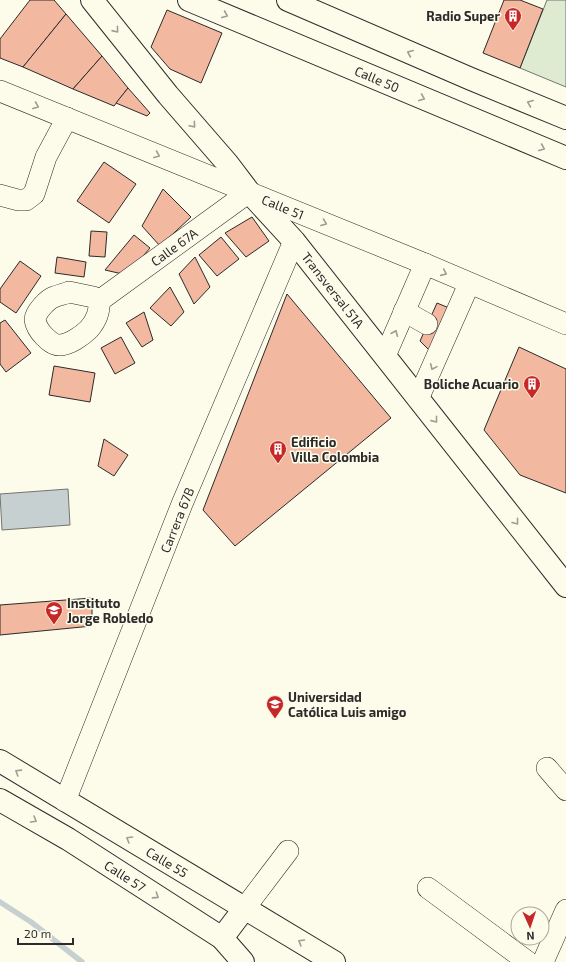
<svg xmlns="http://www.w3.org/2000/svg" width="566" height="962" font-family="'Exo 2',sans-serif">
<rect width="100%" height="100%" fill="#fdfbea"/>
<path fill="#deebd1" stroke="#74746e" d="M547,0H566V87L520,68Z"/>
<path fill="#c7d0d0" stroke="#74746e" d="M68,489L70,525L2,530L0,494Z"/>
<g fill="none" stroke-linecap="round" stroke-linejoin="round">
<path stroke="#c7d0d0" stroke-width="5.5" d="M0,902L31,922L82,962"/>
</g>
<g fill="#f2b8a0" stroke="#2b2b2b">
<path d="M30,0H54L66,14L23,67L0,58V39Z"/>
<path d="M504,0H520L543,9L520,68L483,53Z"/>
<path d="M167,10L222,33L201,83L170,69L151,47Z"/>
<path d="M66,14L102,56L73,89L23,67Z"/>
<path d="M102,56L128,88L114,106L73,89Z"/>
<path d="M128,88L150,113L147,116L116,103Z"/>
<path d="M104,162L136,184L109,223L77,201Z"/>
<path d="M163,189L191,217L160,246L142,226Z"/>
<path d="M252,217L269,241L246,257L225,233Z"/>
<path d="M91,231L107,232L105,257L89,256Z"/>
<path d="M134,235L150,248L127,275L105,270Z"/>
<path d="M221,237L239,259L217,276L199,255Z"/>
<path d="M57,257L86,262L84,277L55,273Z"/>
<path d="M195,257L210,287L194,304L179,274Z"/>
<path d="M20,261L41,276L16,313L0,302V289Z"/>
<path d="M170,287L184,312L171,326L150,308Z"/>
<path d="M287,294L391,418L235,546L203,510Z"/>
<path d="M437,303L454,310L434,355L420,341Z"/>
<path d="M144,312L153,340L142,347L126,323Z"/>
<path d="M5,320L31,353L6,372L0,364V323Z"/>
<path d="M121,337L135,363L115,374L101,348Z"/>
<path d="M519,347L566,369V493L520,475L484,430Z"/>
<path d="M54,366L95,373L90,402L49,395Z"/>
<path d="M104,439L128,455L114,476L98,466Z"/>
<path d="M92,598V626L0,635V605Z"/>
</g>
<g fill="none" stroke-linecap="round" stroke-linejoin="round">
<g stroke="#2b2b2b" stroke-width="22">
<g id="minor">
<path d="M0,91L425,264L566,324"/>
<path d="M0,195L18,200H26L34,194L46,157L67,118"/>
<path d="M69,292L93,297L99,301C100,312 96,321 89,329C82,336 69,345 59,345C53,345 48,340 44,336C40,332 36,325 35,320C35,312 48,299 54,297C59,295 65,294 69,292Z"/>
<path d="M99,301L249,192"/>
<path d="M404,311L427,324"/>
<path d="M385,356L425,264"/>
<path d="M418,399L469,284"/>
<path d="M547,768L566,790"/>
<path d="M65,801L182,504L294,241"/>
<path d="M428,888L528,962"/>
<path d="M244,909L288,851"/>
<path d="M543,962L566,910"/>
</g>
</g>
<g stroke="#2b2b2b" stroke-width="24">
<g id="major">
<path d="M92,0L168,95L227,163L249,192L294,241L566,586"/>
<path d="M189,0L566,158"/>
<path d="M288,0L471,79L566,118"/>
</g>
</g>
<g stroke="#2b2b2b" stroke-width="24">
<g id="highway">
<path d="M0,761L334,962"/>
<path d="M0,800L68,839L222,938L243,962"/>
<path d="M222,938L244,909"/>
</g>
</g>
<use href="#minor" stroke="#fdfbea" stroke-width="21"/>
<use href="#major" stroke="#fdfbea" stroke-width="22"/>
<use href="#highway" stroke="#fdfbea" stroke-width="22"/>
</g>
<defs><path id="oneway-chevron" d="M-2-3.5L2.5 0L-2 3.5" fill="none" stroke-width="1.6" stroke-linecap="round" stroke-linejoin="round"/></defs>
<g stroke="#9e9d94">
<use href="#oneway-chevron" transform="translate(225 15) rotate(23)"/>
<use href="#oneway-chevron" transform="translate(116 30) rotate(51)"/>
<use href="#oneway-chevron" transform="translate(410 53) rotate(-157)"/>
<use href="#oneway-chevron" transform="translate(422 98) rotate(23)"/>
<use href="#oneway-chevron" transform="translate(530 103) rotate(-158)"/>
<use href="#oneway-chevron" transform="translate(36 106) rotate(22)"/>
<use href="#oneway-chevron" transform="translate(193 125) rotate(49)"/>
<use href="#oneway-chevron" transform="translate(542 148) rotate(23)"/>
<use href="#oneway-chevron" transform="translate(157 155) rotate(22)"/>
<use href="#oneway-chevron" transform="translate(324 223) rotate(22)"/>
<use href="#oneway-chevron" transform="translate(444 273) rotate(24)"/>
<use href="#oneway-chevron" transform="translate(395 333) rotate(-67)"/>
<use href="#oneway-chevron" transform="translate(433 367) rotate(114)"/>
<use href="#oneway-chevron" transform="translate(435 420) rotate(51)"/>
<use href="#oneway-chevron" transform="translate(516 522) rotate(52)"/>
<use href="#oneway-chevron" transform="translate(18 772) rotate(-148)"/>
<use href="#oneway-chevron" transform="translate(34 820) rotate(30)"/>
<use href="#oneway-chevron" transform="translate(129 839) rotate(-149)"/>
<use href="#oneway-chevron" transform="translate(156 896) rotate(33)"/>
<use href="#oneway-chevron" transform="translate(301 942) rotate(-149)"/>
</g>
<defs>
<g id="building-pin" transform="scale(0.9)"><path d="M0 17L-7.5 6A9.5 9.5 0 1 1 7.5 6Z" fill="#c62828" stroke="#fdfbea"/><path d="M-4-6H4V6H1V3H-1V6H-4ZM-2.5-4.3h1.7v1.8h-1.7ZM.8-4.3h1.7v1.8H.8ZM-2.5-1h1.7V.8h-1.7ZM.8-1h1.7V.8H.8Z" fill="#fff"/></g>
<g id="school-pin" transform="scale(0.9)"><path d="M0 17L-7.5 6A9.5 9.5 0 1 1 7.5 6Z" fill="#c62828" stroke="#fdfbea"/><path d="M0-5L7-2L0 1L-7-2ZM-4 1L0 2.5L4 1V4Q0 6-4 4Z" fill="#fff"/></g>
<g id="university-pin" transform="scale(0.9)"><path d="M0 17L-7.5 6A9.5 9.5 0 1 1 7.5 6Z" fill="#c62828" stroke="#fdfbea"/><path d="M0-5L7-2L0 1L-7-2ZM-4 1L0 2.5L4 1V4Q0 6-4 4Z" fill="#fff"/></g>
</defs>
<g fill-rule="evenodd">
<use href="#building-pin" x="513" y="16"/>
<use href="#building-pin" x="532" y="384"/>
<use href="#building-pin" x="278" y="449"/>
<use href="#school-pin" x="54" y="610"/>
<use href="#university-pin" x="275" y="704"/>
</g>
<g text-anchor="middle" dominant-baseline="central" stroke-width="3" stroke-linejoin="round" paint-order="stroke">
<g font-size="13" font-weight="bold" fill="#2b2b2b" stroke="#fdfbea" text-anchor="start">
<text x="500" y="16" text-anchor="end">Radio Super</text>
<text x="519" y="384" text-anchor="end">Boliche Acuario</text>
<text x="291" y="442">Edificio<tspan x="291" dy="15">Villa Colombia</tspan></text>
<text x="67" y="603">Instituto<tspan x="67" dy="15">Jorge Robledo</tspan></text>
<text x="288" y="697">Universidad<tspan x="288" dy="15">Católica Luis amigo</tspan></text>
</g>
<g font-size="13" fill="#2b2b2b" stroke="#fdfbea">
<text transform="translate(377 79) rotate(23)">Calle 50</text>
<text transform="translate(283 207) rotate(22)">Calle 51</text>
<text transform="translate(174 247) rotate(-36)">Calle 67A</text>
<text transform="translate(333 290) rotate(52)">Transversal 51A</text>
<text transform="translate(177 520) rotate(-68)">Carrera 67B</text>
<text transform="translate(167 862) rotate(31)">Calle 55</text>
<text transform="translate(125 876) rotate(33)">Calle 57</text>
</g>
</g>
<g transform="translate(530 926) rotate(177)"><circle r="19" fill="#fdfbea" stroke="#a9a89e"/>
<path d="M0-3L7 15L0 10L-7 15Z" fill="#c62828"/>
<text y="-6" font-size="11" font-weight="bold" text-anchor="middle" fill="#2b2b2b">N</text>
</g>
<path d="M18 938v6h55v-6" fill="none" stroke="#2b2b2b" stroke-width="2"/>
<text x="24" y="938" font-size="12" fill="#2b2b2b" stroke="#fdfbea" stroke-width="3" paint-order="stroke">20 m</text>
</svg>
